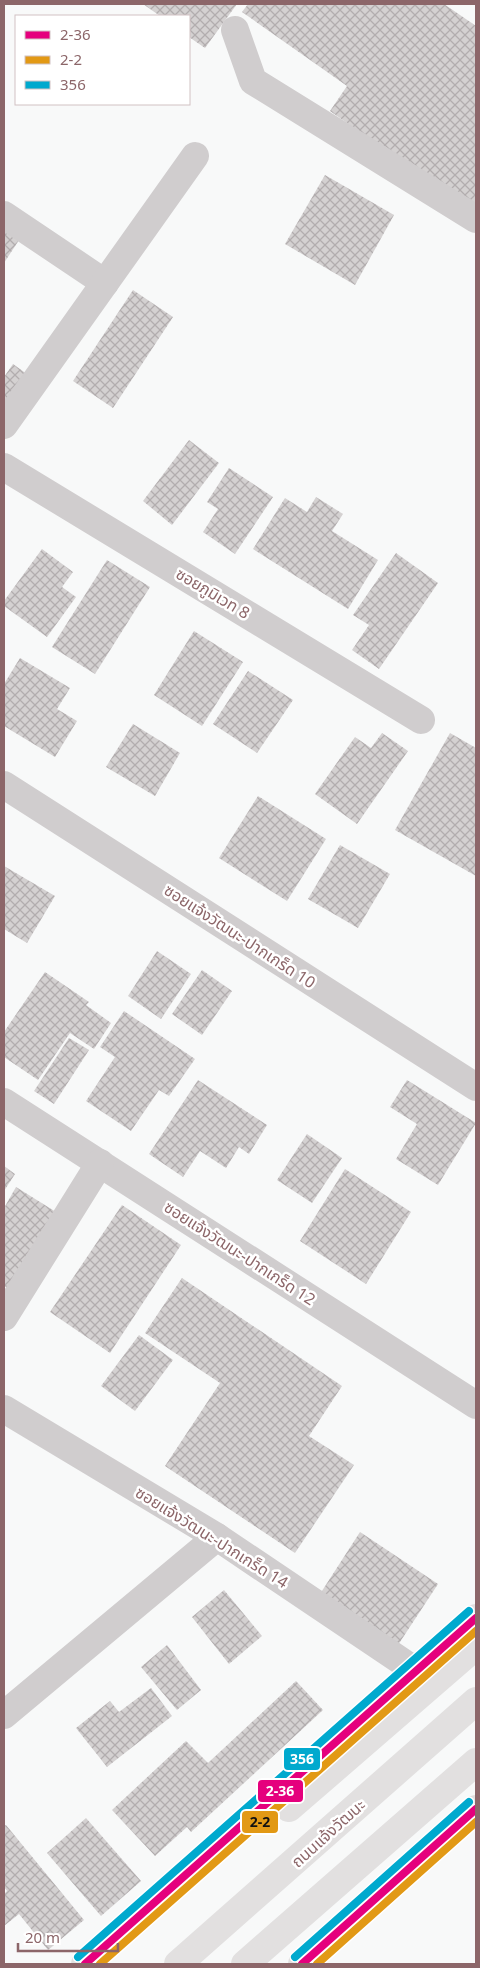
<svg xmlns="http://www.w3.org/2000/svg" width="480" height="1968" font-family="'Noto Sans','Noto Sans Thai',sans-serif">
<defs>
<pattern id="building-cross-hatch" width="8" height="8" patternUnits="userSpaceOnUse" patternTransform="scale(1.25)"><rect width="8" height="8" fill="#d4d1d1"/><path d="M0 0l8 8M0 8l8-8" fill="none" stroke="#b2adae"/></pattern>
</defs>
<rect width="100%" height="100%" fill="#f8f9f9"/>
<g fill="url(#building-cross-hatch)">
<path d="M143,4H237L205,48L189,37V16H160Z"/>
<path d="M248,4H444L476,26V214L330,111L347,86L242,12Z"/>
<path d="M325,175L394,215L355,285L285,244Z"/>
<path d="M4,222L23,234L4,263Z"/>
<path d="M133,290L173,317L113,408L73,381Z"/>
<path d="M13,364L31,377L4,416V377Z"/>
<path d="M189,440L219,463L172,525L143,501Z"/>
<path d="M229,468L273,497L235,554L203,532L218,509L207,502Z"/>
<path d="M316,497L343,514L332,531L378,560L348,609L253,549L285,498L307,512Z"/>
<path d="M42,549L73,572L62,587L76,597L47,637L4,606V601Z"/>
<path d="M396,553L438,583L379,669L352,650L369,625L353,615Z"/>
<path d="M107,560L150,587L95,674L52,647Z"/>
<path d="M194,631L243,662L202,726L154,695Z"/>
<path d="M20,658L70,688L57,709L77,721L55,757L4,726V684Z"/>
<path d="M248,671L293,700L257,753L213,724Z"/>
<path d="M133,724L180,753L155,796L106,767Z"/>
<path d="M382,733L408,751L357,824L315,794L355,737L371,748Z"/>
<path d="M450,733L476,748V876L395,830Z"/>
<path d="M258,796L326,839L287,901L219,858Z"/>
<path d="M340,845L390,874L358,928L308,899Z"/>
<path d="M4,866L55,896L27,943L4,929Z"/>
<path d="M157,951L191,974L161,1019L128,996Z"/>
<path d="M202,970L232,991L202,1035L172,1014Z"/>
<path d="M45,972L89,1002L86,1005L111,1023L94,1049L70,1033L38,1080L4,1057V1032Z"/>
<path d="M124,1011L195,1059L169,1096L159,1090L131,1131L86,1101L115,1057L100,1047Z"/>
<path d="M69,1038L89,1050L54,1104L34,1091Z"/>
<path d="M198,1080L267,1125L249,1154L239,1147L226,1168L200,1151L183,1177L149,1154Z"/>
<path d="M407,1080L476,1123L438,1185L396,1159L417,1124L390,1107Z"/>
<path d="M307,1134L342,1158L312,1203L277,1180Z"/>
<path d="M4,1166L15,1174L4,1191Z"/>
<path d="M345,1169L411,1212L366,1284L300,1241Z"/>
<path d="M16,1187L56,1212L16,1293L4,1286V1208Z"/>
<path d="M122,1205L181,1245L110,1353L50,1312Z"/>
<path d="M182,1278L342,1386L309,1436L354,1465L295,1553L165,1466L220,1383L145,1333Z"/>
<path d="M139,1335L173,1360L135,1411L101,1386Z"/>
<path d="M360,1532L438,1584L398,1645L320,1594Z"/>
<path d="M224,1590L262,1636L229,1664L192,1617Z"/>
<path d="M167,1645L201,1690L177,1710L141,1667Z"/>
<path d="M296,1681L323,1710L191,1832L187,1827L155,1856L112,1810L186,1741L208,1763Z"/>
<path d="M151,1688L172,1716L107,1767L76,1728L110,1701L119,1712Z"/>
<path d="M86,1818L141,1881L101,1916L47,1853Z"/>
<path d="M6,1825L84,1920L48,1950L19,1914L4,1926V1894L7,1891L4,1887V1826Z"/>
</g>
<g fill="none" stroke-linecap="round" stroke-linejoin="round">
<g stroke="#d0cdce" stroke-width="28">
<path d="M235,30L253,81L476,219"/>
<path d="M4,215L105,283"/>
<path d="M4,425L195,156"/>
<path d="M4,467L421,720"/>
<path d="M4,785L476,1087"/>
<path d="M4,1102L476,1405"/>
<path d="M4,1317L100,1163"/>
<path d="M4,1409L217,1537L416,1671"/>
<path d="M4,1715L217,1537"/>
</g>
<g stroke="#e2e0e0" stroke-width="28">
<path d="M289,1808L476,1646"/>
<path d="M85,1964L476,1618"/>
<path d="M178,1964L476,1701"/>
<path d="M245,1964L476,1762"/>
<path d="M302,1964L476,1809"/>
</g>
<g stroke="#fff" stroke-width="11">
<g id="bus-1">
<path d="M85,1964L476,1618"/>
<path d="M302,1964L476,1809"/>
</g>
</g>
<g stroke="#fff" stroke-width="11">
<g id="bus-2">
<path d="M100,1964L476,1631"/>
<path d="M317,1964L476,1822"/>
</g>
</g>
<g stroke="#fff" stroke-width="11">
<g id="bus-3">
<path d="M78,1957L469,1611"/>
<path d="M295,1957L469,1802"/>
</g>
</g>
<use href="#bus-1" stroke="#e5007d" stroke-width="8"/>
<use href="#bus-2" stroke="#e29915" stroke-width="8"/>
<use href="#bus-3" stroke="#00a9ce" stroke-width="8"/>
</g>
<g text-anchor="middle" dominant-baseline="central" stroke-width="5" stroke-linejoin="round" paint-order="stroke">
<g font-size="16" fill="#8c6669" stroke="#fff">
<text transform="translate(213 593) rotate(31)">ซอยภูมิเวท 8</text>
<text transform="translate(240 936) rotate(33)">ซอยแจ้งวัฒนะ-ปากเกร็ด 10</text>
<text transform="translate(240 1253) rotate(33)">ซอยแจ้งวัฒนะ-ปากเกร็ด 12</text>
<text transform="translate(212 1537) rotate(32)">ซอยแจ้งวัฒนะ-ปากเกร็ด 14</text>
<text transform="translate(328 1833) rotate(-42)">ถนนแจ้งวัฒนะ</text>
</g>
</g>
<g stroke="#fff" stroke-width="2">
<rect x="283" y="1747" width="38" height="24" rx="5" fill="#00a9ce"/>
<rect x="257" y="1779" width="47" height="24" rx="5" fill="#e5007d"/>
<rect x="241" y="1810" width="38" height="24" rx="5" fill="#e29915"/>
</g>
<g font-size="14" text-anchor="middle" font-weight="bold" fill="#fff">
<text x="302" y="1764">356</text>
<text x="280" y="1796">2-36</text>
</g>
<g font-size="14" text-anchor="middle" font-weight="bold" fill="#111">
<text x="260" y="1827">2-2</text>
</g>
<rect width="480" height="1968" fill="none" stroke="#8c6669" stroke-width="10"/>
<rect x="15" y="15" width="175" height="90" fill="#ffffff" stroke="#d1c2c3"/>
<rect x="25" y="31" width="25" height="8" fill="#e5007d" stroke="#d1c2c3"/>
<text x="60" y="40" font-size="15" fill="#8c6669">2-36</text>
<rect x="25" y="56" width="25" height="8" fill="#e29915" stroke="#d1c2c3"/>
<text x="60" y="65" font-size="15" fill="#8c6669">2-2</text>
<rect x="25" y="81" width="25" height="8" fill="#00a9ce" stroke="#d1c2c3"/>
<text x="60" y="90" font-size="15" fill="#8c6669">356</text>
<path d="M18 1943v8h100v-8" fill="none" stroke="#8c6669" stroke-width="2.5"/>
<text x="25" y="1943" font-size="15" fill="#8c6669" stroke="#ffffff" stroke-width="4" paint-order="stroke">20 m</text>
</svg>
